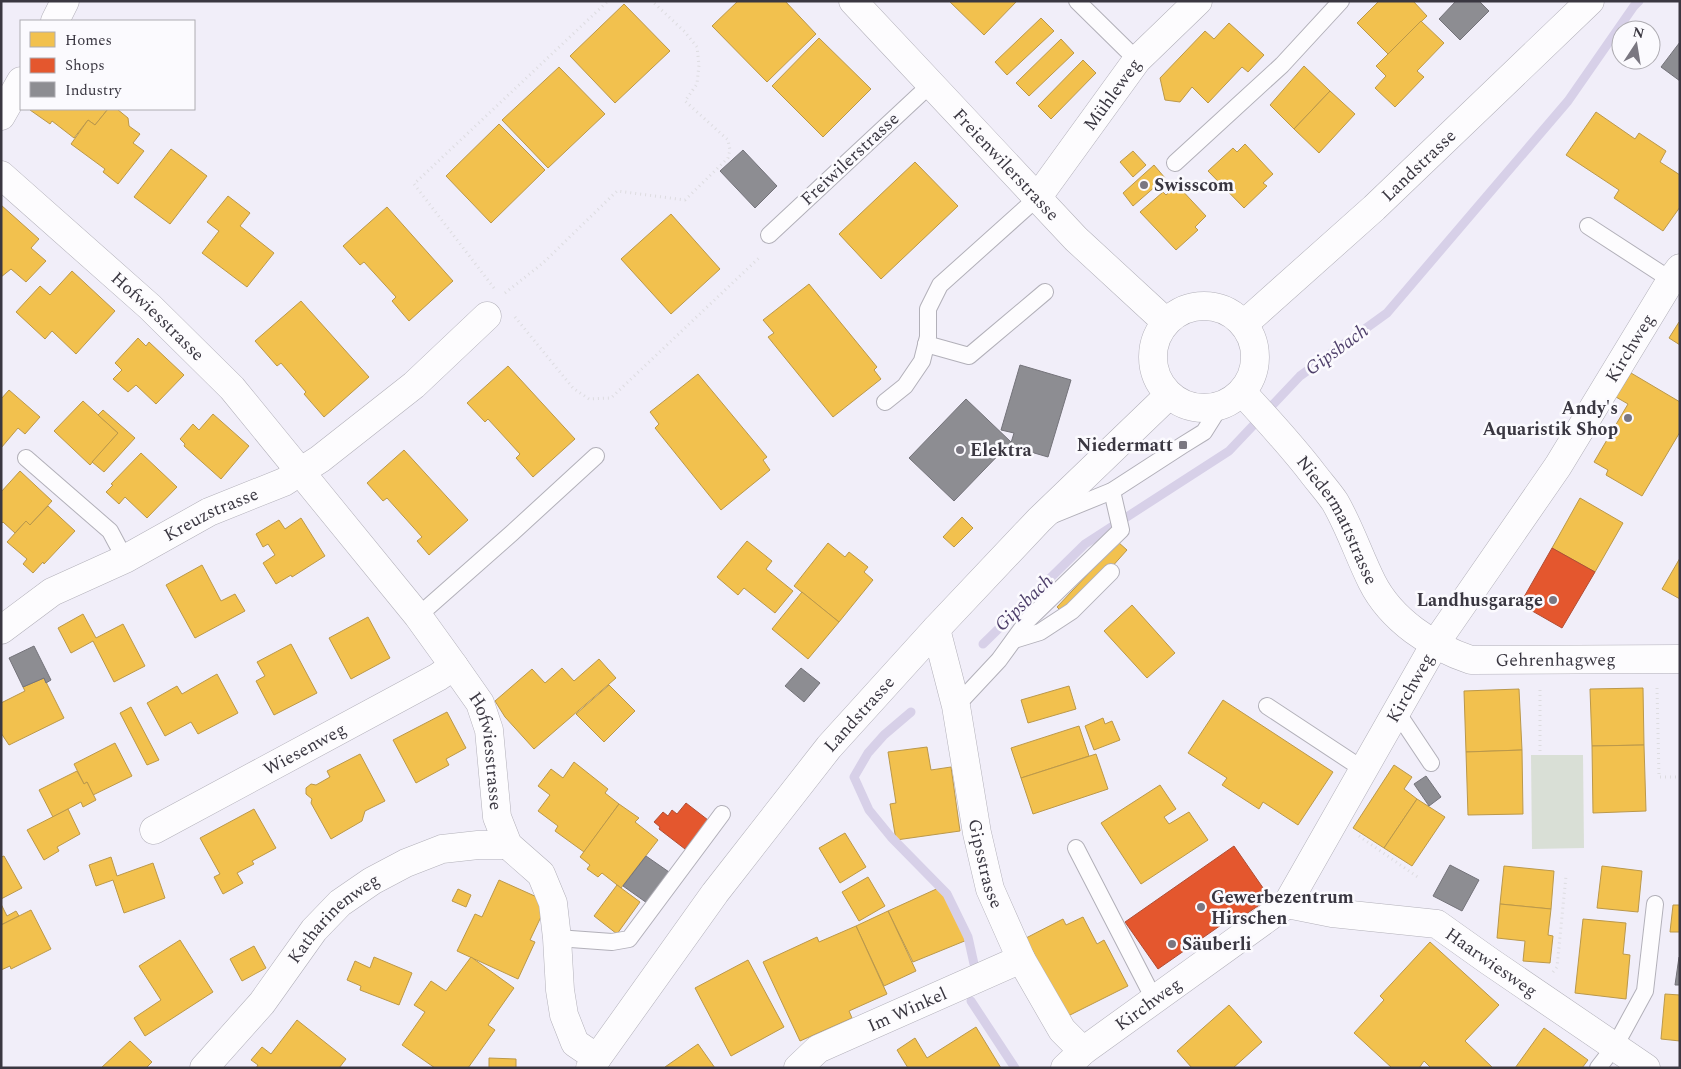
<svg xmlns="http://www.w3.org/2000/svg" width="1681" height="1069" font-family="Spectral,serif">
<rect width="100%" height="100%" fill="#f1eef9"/>
<path fill="#d9dfd6" d="M1531,755H1583L1584,848L1532,849Z"/>
<g fill="#f2c14e" stroke="#bb984a">
<path d="M738,1H785L816,34L767,82L712,26Z"/>
<path d="M949,1H1017L984,35Z"/>
<path d="M1379,1H1413L1427,16L1388,54L1357,23Z"/>
<path d="M624,4L670,51L615,103L570,56Z"/>
<path d="M1041,18L1054,31L1007,75L995,62Z"/>
<path d="M1421,21L1444,43L1417,71L1424,77L1395,107L1375,88L1386,76L1376,66Z"/>
<path d="M1229,23L1264,55L1248,72L1242,67L1208,103L1192,87L1180,102L1165,100L1160,78L1205,31L1214,39Z"/>
<path d="M819,38L871,89L823,137L772,86Z"/>
<path d="M1061,39L1074,53L1029,96L1016,83Z"/>
<path d="M1083,60L1096,73L1051,119L1038,106Z"/>
<path d="M1304,66L1330,91L1294,129L1270,105Z"/>
<path d="M559,67L605,114L548,168L502,120Z"/>
<path d="M1330,91L1355,114L1319,153L1294,129Z"/>
<path d="M31,109H108L95,125L88,120L74,138L52,121L50,124L30,110Z"/>
<path d="M108,109H117L128,118L129,126L140,134L133,143L144,151L118,184L103,172L105,169L71,144L88,120L95,125Z"/>
<path d="M1596,112L1635,139L1639,133L1666,151L1660,162L1680,175V207L1663,231L1614,198L1619,190L1566,155Z"/>
<path d="M499,124L545,170L491,223L446,176Z"/>
<path d="M1245,144L1273,174L1263,183L1267,186L1244,208L1208,171L1233,148L1237,152Z"/>
<path d="M171,149L207,176L170,224L134,197Z"/>
<path d="M1133,151L1146,165L1133,177L1120,162Z"/>
<path d="M915,162L958,206L881,279L839,234Z"/>
<path d="M1154,165L1165,178L1133,206L1123,193Z"/>
<path d="M1177,185L1206,216L1195,227L1198,230L1176,250L1140,212L1163,192L1166,195Z"/>
<path d="M228,196L250,213L240,226L274,253L247,287L202,253L219,231L207,222Z"/>
<path d="M1,205L39,239L31,248L46,261L26,282L11,269L1,277Z"/>
<path d="M387,207L453,281L409,321L392,301L396,297L364,262L360,265L343,246Z"/>
<path d="M671,214L720,269L671,314L621,259Z"/>
<path d="M72,271L115,311L76,354L52,331L45,339L16,312L40,286L50,295Z"/>
<path d="M809,284L877,367L874,370L881,379L833,417L768,337L774,333L763,320Z"/>
<path d="M301,301L369,377L324,417L304,394L306,392L281,363L277,366L255,341Z"/>
<path d="M1679,322H1680V345L1669,338Z"/>
<path d="M138,338L146,346L149,342L184,375L156,404L136,385L128,392L113,379L122,370L115,363Z"/>
<path d="M508,366L575,439L533,477L516,458L520,454L488,419L485,422L467,403Z"/>
<path d="M1631,373L1680,402V432L1642,496L1606,475L1608,470L1594,462L1628,404L1616,397Z"/>
<path d="M698,374L767,457L763,460L770,470L721,510L655,428L659,424L650,412Z"/>
<path d="M9,390L40,417L25,434L18,428L1,448V399Z"/>
<path d="M83,401L118,433L90,465L54,431Z"/>
<path d="M103,410L135,438L104,472L92,462L118,433L98,415Z"/>
<path d="M213,414L249,446L221,479L184,446L185,444L180,439L193,424L199,430Z"/>
<path d="M404,450L468,520L429,555L417,541L422,537L387,498L383,501L367,483Z"/>
<path d="M141,453L177,487L147,518L125,497L119,504L106,492L113,485L111,484Z"/>
<path d="M20,471L52,501L30,525L26,521L15,533L3,522L1,524V492Z"/>
<path d="M1580,498L1623,523L1595,572L1552,548Z"/>
<path d="M48,506L75,531L44,564L43,562L33,573L23,564L27,559L7,542L26,521L30,525Z"/>
<path d="M962,517L973,528L954,547L943,537Z"/>
<path d="M301,518L325,556L292,577L291,575L276,584L263,563L275,555L268,544L263,547L256,534L279,520L285,529Z"/>
<path d="M747,541L772,561L766,569L793,591L775,613L744,588L738,595L717,577Z"/>
<path d="M1118,542L1127,550L1110,569L1106,565L1063,613L1057,607Z"/>
<path d="M828,543L845,557L849,552L868,567L864,572L873,580L839,622L794,586Z"/>
<path d="M1680,558V599L1662,589Z"/>
<path d="M202,565L221,601L235,594L245,611L195,638L166,585Z"/>
<path d="M802,592L839,622L808,659L772,629Z"/>
<path d="M1132,605L1175,653L1147,678L1104,631Z"/>
<path d="M83,614L96,638L123,624L145,666L114,682L93,641L71,653L58,628Z"/>
<path d="M368,617L390,658L351,679L329,638Z"/>
<path d="M291,644L317,693L274,715L256,681L265,676L257,662Z"/>
<path d="M599,659L616,678L534,749L505,717L495,701L532,669L545,683L562,668L574,681Z"/>
<path d="M217,674L238,713L198,734L191,722L165,736L147,703L177,686L182,694Z"/>
<path d="M44,678L64,718L9,745L1,733V703L25,691L23,687Z"/>
<path d="M609,685L635,711L604,742L576,714Z"/>
<path d="M1069,686L1076,709L1028,723L1021,700Z"/>
<path d="M1643,688L1644,745L1592,746L1590,689Z"/>
<path d="M1519,689L1522,750L1466,752L1464,691Z"/>
<path d="M1223,700L1333,772L1298,825L1263,802L1259,809L1222,785L1227,778L1188,753Z"/>
<path d="M131,707L159,760L147,765L120,713Z"/>
<path d="M447,712L466,748L446,759L449,765L416,783L393,740Z"/>
<path d="M1103,718L1105,724L1112,721L1120,740L1094,750L1085,726Z"/>
<path d="M1079,726L1089,756L1021,778L1011,748Z"/>
<path d="M115,743L132,776L93,795L87,782L84,784L74,764Z"/>
<path d="M1644,745L1646,811L1593,813L1592,746Z"/>
<path d="M927,747L931,770L951,767L960,831L896,840L890,804L896,803L888,752Z"/>
<path d="M1522,750L1523,814L1468,815L1466,752Z"/>
<path d="M360,754L385,801L365,811L362,821L331,839L311,803L312,799L306,794V788L311,784L316,785L330,777L327,771Z"/>
<path d="M1096,754L1108,789L1033,814L1021,778Z"/>
<path d="M574,762L608,789L605,793L619,804L584,852L555,831L558,826L538,811L550,795L538,786L551,769L563,778Z"/>
<path d="M1394,765L1412,777L1404,789L1417,799L1384,848L1353,828Z"/>
<path d="M77,771L84,784L87,782L96,800L83,807L81,802L53,817L39,790Z"/>
<path d="M1160,785L1176,809L1164,817L1169,824L1189,812L1208,840L1141,884L1101,823Z"/>
<path d="M1417,799L1445,817L1412,866L1384,848Z"/>
<path d="M619,804L639,818L635,822L658,840L621,888L602,873L598,877L587,869L590,865L580,857Z"/>
<path d="M68,809L80,834L57,847L59,851L44,860L27,830Z"/>
<path d="M254,809L276,848L252,861L254,864L237,873L243,883L223,894L214,877L220,874L200,838Z"/>
<path d="M845,833L866,867L840,883L819,848Z"/>
<path d="M4,856L22,888L1,899V857Z"/>
<path d="M111,857L117,876L153,863L165,898L124,913L113,880L96,886L89,865Z"/>
<path d="M1504,866L1554,871L1551,909L1500,904Z"/>
<path d="M1602,866L1642,871L1638,912L1597,908Z"/>
<path d="M868,877L885,906L859,921L842,892Z"/>
<path d="M499,880L548,902L530,940L535,942L518,979L457,951L475,914L482,917Z"/>
<path d="M617,885L640,902L617,934L594,916Z"/>
<path d="M943,886L967,940L913,962L888,911Z"/>
<path d="M458,889L471,895L466,907L452,901Z"/>
<path d="M1,904L7,916L16,911L19,916L1,925Z"/>
<path d="M1500,904L1551,909L1548,935L1553,936L1550,963L1523,961L1525,941L1497,938Z"/>
<path d="M1673,905H1680V932H1670Z"/>
<path d="M31,910L51,949L11,969L10,966L1,970V925Z"/>
<path d="M888,911L916,971L884,986L856,926Z"/>
<path d="M1083,917L1097,944L1104,940L1128,986L1066,1017L1026,938L1063,919L1066,925Z"/>
<path d="M1583,919L1626,923L1623,954L1630,955L1626,999L1575,993Z"/>
<path d="M856,926L887,994L849,1011L852,1018L800,1041L763,962L817,937L819,942Z"/>
<path d="M180,940L213,992L145,1036L134,1018L161,1000L139,966Z"/>
<path d="M1430,942L1499,1005L1465,1041L1493,1068H1431L1424,1061L1419,1068H1392L1354,1033L1384,1000L1380,996Z"/>
<path d="M254,946L266,968L242,981L230,959Z"/>
<path d="M374,957L412,973L399,1005L360,990L361,986L347,980L355,961L370,968Z"/>
<path d="M471,957L514,988L488,1025L495,1030L468,1068H435L402,1045L425,1012L414,1005L431,981L446,991Z"/>
<path d="M748,960L784,1027L731,1056L695,988Z"/>
<path d="M1665,994L1680,995V1041L1661,1039Z"/>
<path d="M1229,1005L1262,1042L1233,1068H1192L1177,1051Z"/>
<path d="M297,1020L346,1059L339,1068H256L258,1065L251,1060L262,1047L271,1054Z"/>
<path d="M976,1027L1001,1068H908L897,1050L915,1038L927,1058Z"/>
<path d="M1544,1028L1588,1060L1582,1068H1515Z"/>
<path d="M130,1041L152,1062L146,1068H101Z"/>
<path d="M698,1044L715,1068L665,1067Z"/>
<path d="M489,1058L516,1059V1068H489Z"/>
</g>
<g fill="#e4572e" stroke="#b14d34">
<path d="M1552,548L1595,572L1562,628L1520,604Z"/>
<path d="M686,803L708,820L685,849L659,829L660,827L654,822L663,812L668,816L672,810L677,814Z"/>
<path d="M1234,846L1270,898L1237,920L1234,916L1158,969L1125,922Z"/>
</g>
<g fill="#8d8d92" stroke="#74737a">
<path d="M1456,1H1479L1489,11L1460,40L1439,19Z"/>
<path d="M1680,42V81L1661,67Z"/>
<path d="M743,150L777,186L755,208L720,171Z"/>
<path d="M1020,365L1071,380L1048,457L1010,446L1014,433L1001,430Z"/>
<path d="M966,399L1011,442L954,501L909,458Z"/>
<path d="M34,646L51,680L46,683L44,678L23,687L9,658Z"/>
<path d="M801,668L820,683L804,702L785,686Z"/>
<path d="M1426,776L1441,797L1429,806L1414,784Z"/>
<path d="M646,856L669,872L647,903L623,886Z"/>
<path d="M1450,865L1479,880L1462,911L1433,896Z"/>
<path d="M1679,957L1680,958V985H1675Z"/>
</g>
<g fill="none" stroke-linecap="round" stroke-linejoin="round">
<g stroke="#d7d0e8" stroke-width="9">
<path d="M983,644L1085,544L1229,451L1300,376L1387,313L1568,101L1634,6L1639,1"/>
<path d="M911,712L884,735L868,753L854,777L869,810L891,837L947,894L968,937L974,964"/>
<path d="M971,1001L1015,1068"/>
</g>
<g stroke="#b2b0b9" stroke-width="18">
<g id="lane">
<path d="M1077,1L1137,60"/>
<path d="M1175,163L1282,65L1341,1"/>
<path d="M1588,226L1671,280"/>
<path d="M769,235L931,84"/>
<path d="M926,344L969,356L1045,292"/>
<path d="M885,402L905,386L922,361L928,337V309L940,285L1037,198"/>
<path d="M26,458L110,531L125,559"/>
<path d="M1053,515L1112,491L1183,445L1204,432L1221,405"/>
<path d="M418,616L512,533L596,456"/>
<path d="M1014,640L1040,632L1072,611L1111,572"/>
<path d="M956,706L999,660L1028,620L1121,530L1112,491"/>
<path d="M1267,706L1364,770"/>
<path d="M1397,712L1431,763"/>
<path d="M1076,848L1154,999"/>
<path d="M557,938L612,942L629,939L722,814"/>
<path d="M1598,1068L1615,1046L1645,991L1655,904"/>
</g>
</g>
<g stroke="#b2b0b9" stroke-width="29">
<g id="street">
<path d="M55,21L65,1"/>
<path d="M1,116L21,81"/>
<path id="s1" d="M1,175L150,307L232,388L418,616L454,666L480,703L489,730L497,817L508,845L541,874L553,903L557,938L560,990L564,1015L575,1043L597,1058"/>
<path id="s2" d="M1037,198L1137,60L1198,1"/>
<path id="s3" d="M1242,392C1267,419 1292,446 1314,475C1321,484 1329,493 1335,502C1350,528 1359,556 1372,582C1391,620 1432,647 1471,660L1680,659"/>
<path id="s4" d="M936,629L956,706L977,833L990,889L1021,959L1062,1030L1083,1051"/>
<path id="s5" d="M1,630L52,592L125,559L209,512L284,482L320,459L414,385L487,316"/>
<path id="s6" d="M154,830L438,677L454,666"/>
<path id="s7" d="M1287,904L1332,913L1437,924L1489,961L1646,1068"/>
<path id="s8" d="M204,1068L262,1003L314,930L340,903L372,881L406,863L442,849L478,845H508"/>
<path id="s9" d="M798,1068L818,1049L1021,959"/>
<path id="s10" d="M1065,1068L1083,1051L1287,904L1435,644L1558,466L1671,280L1680,268"/>
</g>
</g>
<g stroke="#b2b0b9" stroke-width="29">
<g id="secondary">
<path id="s11" d="M853,1L1076,239L1166,322"/>
<circle cx="1204" cy="357" r="51"/>
<path id="s12" d="M1244,324L1374,208L1590,1"/>
<path id="s13" d="M590,1068L715,893L829,747L936,629L1039,520L1169,395"/>
</g>
</g>
<g stroke="#dddce0" stroke-width="3" stroke-dasharray="1 4" stroke-linecap="butt">
<path d="M494,288L414,184L608,1"/>
<path d="M505,293L543,263L617,191L685,200L728,158L730,150L728,140L685,101L697,84L699,65L697,47L685,32L652,1"/>
<path d="M515,317L573,388L589,399L611,398L761,256"/>
<path d="M1657,688L1659,777H1680"/>
<path d="M1540,751V687"/>
<path d="M1359,836L1419,878"/>
<path d="M1553,972L1557,967L1566,876"/>
</g>
<use href="#lane" stroke="#fdfcfe" stroke-width="16"/>
<use href="#street" stroke="#fdfcfe" stroke-width="28"/>
<use href="#secondary" stroke="#fdfcfe" stroke-width="28"/>
</g>
<g fill="#7a7781" stroke="#fbfafe" stroke-width="2">
<circle cx="1144" cy="185" r="5"/>
<circle cx="1628" cy="418" r="5"/>
<rect x="1178" y="440" width="10" height="10" rx="2.5"/>
<circle cx="960" cy="450" r="5"/>
<circle cx="1553" cy="600" r="5"/>
<circle cx="1201" cy="907" r="5"/>
<circle cx="1172" cy="944" r="5"/>
</g>
<g text-anchor="middle" dominant-baseline="central" stroke-width="5" stroke-linejoin="round" paint-order="stroke">
<g font-size="18" fill="#3a3741" stroke="#fbfafe">
<text stroke="none"><textPath href="#s2" startOffset="128">Mühleweg</textPath></text>
<text transform="translate(850 159) rotate(-43)">Freiwilerstrasse</text>
<text stroke="none"><textPath href="#s11" startOffset="224">Freienwilerstrasse</textPath></text>
<text stroke="none"><textPath href="#s12" startOffset="236">Landstrasse</textPath></text>
<text stroke="none"><textPath href="#s1" startOffset="211">Hofwiesstrasse</textPath></text>
<text stroke="none"><textPath href="#s10" startOffset="930">Kirchweg</textPath></text>
<text stroke="none"><textPath href="#s5" startOffset="241">Kreuzstrasse</textPath></text>
<text stroke="none"><textPath href="#s3" startOffset="161">Niedermattstrasse</textPath></text>
<text stroke="none"><textPath href="#s3" startOffset="446">Gehrenhagweg</textPath></text>
<text stroke="none"><textPath href="#s10" startOffset="525">Kirchweg</textPath></text>
<text stroke="none"><textPath href="#s13" startOffset="445">Landstrasse</textPath></text>
<text stroke="none"><textPath href="#s6" startOffset="171">Wiesenweg</textPath></text>
<text stroke="none"><textPath href="#s1" startOffset="764">Hofwiesstrasse</textPath></text>
<text stroke="none"><textPath href="#s4" startOffset="240">Gipsstrasse</textPath></text>
<text stroke="none"><textPath href="#s8" startOffset="199">Katharinenweg</textPath></text>
<text stroke="none"><textPath href="#s7" startOffset="218">Haarwiesweg</textPath></text>
<text stroke="none"><textPath href="#s10" startOffset="105">Kirchweg</textPath></text>
<text stroke="none"><textPath href="#s9" startOffset="125">Im Winkel</textPath></text>
</g>
<g font-size="18" font-weight="bold" fill="#3a3741" stroke="#fbfafe" text-anchor="start">
<text x="1154" y="185">Swisscom</text>
<text x="1618" y="408" text-anchor="end">Andy's<tspan x="1618" dy="21">Aquaristik Shop</tspan></text>
<text x="1173" y="445" text-anchor="end">Niedermatt</text>
<text x="970" y="450">Elektra</text>
<text x="1543" y="600" text-anchor="end">Landhusgarage</text>
<text x="1211" y="897">Gewerbezentrum<tspan x="1211" dy="21">Hirschen</tspan></text>
<text x="1182" y="944">Säuberli</text>
</g>
<g font-size="19" font-style="italic" fill="#4e3f6a" stroke="#fbfafe">
<text transform="translate(1337 350) rotate(-36)">Gipsbach</text>
<text transform="translate(1024 603) rotate(-44)">Gipsbach</text>
</g>
</g>
<rect width="1681" height="1069" fill="none" stroke="#3a3741" stroke-width="5"/>
<rect x="20" y="20" width="175" height="90" fill="#fbfafe" stroke="#aeacb2"/>
<rect x="30" y="32" width="25" height="15" fill="#f2c14e" stroke="#aeacb2"/>
<text x="65" y="45" font-size="15" fill="#3a3741">Homes</text>
<rect x="30" y="58" width="25" height="15" fill="#e4572e" stroke="#aeacb2"/>
<text x="65" y="70" font-size="15" fill="#3a3741">Shops</text>
<rect x="30" y="82" width="25" height="15" fill="#8d8d92" stroke="#aeacb2"/>
<text x="65" y="95" font-size="15" fill="#3a3741">Industry</text>
<g transform="translate(1636 45) rotate(12)"><circle r="24" fill="#fbfafe" stroke="#aeacb2"/>
<path d="M0-4L9 19L0 12L-9 19Z" fill="#7a7781"/>
<text y="-8" font-size="14" font-weight="bold" text-anchor="middle" fill="#3a3741">N</text>
</g>
</svg>
